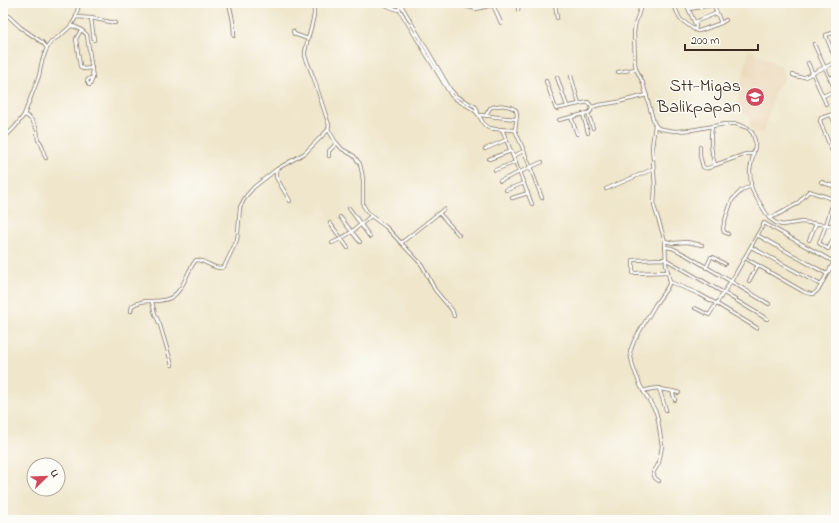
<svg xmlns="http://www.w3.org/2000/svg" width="839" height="523" font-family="'Indie Flower',sans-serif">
<rect width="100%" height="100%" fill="#fdfcf7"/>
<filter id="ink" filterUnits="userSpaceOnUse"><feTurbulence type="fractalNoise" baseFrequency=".025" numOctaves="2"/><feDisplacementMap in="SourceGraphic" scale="8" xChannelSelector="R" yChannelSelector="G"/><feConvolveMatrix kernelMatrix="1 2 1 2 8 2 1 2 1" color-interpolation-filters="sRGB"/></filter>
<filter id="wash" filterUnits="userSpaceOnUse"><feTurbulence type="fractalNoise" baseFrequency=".012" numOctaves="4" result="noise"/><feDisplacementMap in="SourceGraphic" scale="16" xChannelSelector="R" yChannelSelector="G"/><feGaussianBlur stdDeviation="0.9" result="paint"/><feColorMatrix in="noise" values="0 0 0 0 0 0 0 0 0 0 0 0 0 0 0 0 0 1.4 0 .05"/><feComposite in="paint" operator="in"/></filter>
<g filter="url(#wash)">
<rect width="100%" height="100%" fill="#efe6cb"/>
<path fill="#ebd8ba" d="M749,50L781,66L784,80L775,89L766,125L763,132L761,133H754L749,126L750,118L736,106Z"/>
</g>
<g filter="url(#ink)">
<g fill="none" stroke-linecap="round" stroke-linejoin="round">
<g stroke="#7a6c5b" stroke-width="4">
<g id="minor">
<path d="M228,3C232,11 234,27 234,36"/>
<path d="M380,3L398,10L402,3"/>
<path d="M495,3L493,5L501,23"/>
<path d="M555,3L557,18"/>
<path d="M640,3L641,6L635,25L634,33L635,63L636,69L643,83L654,123L657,127L661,129L675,131L691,130L725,124H736L748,128L753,134L755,141V146L750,170L751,186L753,192L769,218L776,223L782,225L802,222L836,226"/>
<path d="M673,3L680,19L695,30L696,26L686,3"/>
<path d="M442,4H458L476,9L493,5"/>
<path d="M401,5L450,89L456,96L476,107L478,113"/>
<path d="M641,6L648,3"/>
<path d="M399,9L451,95C458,103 470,105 477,113C481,117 483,127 489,128C496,130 507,129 515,130"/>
<path d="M689,9L712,5L714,6L717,13"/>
<path d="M518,10L519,3"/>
<path d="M3,11L20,27L43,43L47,48"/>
<path d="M76,17L91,18L115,23"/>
<path d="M91,18L94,40"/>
<path d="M695,22L717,13L721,23"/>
<path d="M71,26C76,26 84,31 87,35L93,78L90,85H89L87,81C88,78 91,78 93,78"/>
<path d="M81,30L76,39L80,66L83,69L92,68"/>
<path d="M695,30L697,31H699L721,23L726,20"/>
<path d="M293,31L294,34L308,39"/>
<path d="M836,32L826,35V36L836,61"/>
<path d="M814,44L836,92"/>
<path d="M808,63L826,104"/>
<path d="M618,72L636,69"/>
<path d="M793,75L799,77H805L836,62"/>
<path d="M571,76L579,104"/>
<path d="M557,77L567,106"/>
<path d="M830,78L836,75"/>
<path d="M546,81L556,109L588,102L592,107L599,105L618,102L647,95"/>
<path d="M823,96L836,90"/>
<path d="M588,113L593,128"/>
<path d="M583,114L588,133"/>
<path d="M24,115C30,116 35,124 37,130C38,133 37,137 38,140C45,145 41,151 46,158"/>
<path d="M480,115L516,119"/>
<path d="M486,115L490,108C498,104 509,105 516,110L517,115L515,130L524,151L513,156"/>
<path d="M831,115L836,126"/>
<path d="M571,117L577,134"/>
<path d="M559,120L588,113L591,111L592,107"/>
<path d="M655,125L652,147L655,187L654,206L665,241L666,264L670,282L667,288L655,305L634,341L630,352L633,367L641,387L656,412L658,420L662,446L659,463L653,473L655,478L659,481"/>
<path d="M712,126C710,138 711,153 715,165L746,154H753"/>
<path d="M328,129L335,141L342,149L354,156L360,164L362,173L363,181V205L366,210L371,216L386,227L422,265L435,290L452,310L454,316"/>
<path d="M502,129L532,204"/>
<path d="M3,139L15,127L24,115L39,76L42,61L47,48L51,42L62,34L71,26L76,17L79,3"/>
<path d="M700,147V156L703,167C707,170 711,167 715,165"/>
<path d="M485,149L506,140"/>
<path d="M524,151L542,198"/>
<path d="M832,151L820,121L821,118L836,113"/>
<path d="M329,156V151L337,143"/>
<path d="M489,159L511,151"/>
<path d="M276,170V177L290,201"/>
<path d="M495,170L516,162"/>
<path d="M500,181L542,162"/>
<path d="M821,182L836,187"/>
<path d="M606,189L653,169"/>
<path d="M506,190L524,183"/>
<path d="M836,192L826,225L819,243L828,249L836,234"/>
<path d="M512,198L528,193"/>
<path d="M349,208L370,237"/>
<path d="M439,213L459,235"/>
<path d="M340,217L360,242"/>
<path d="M769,218L777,215L797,204L809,191L833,199"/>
<path d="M330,223L348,248"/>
<path d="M728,234L724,232L723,229L724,223L732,200L742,190L751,186"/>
<path d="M809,240L816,224"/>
<path d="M665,241L673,243L687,242L702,245"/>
<path d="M332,243C347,237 359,226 371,216"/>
<path d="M401,243L444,209"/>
<path d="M665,247L672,248L686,255L769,304"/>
<path d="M751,247L821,285L827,274L757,235"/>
<path d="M745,258L804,292C814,296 815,294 821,286"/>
<path d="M706,268L711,257H713L725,264"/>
<path d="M668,272L633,273V260L665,259L724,293L767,319"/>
<path d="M749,281L758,265"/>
<path d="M670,282L699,294L717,304L757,328"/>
<path d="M152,302L155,314L160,325L172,365"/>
<path d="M695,308L709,315L735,275L764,223L834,262L827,274"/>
<path d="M131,311L132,306C143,297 160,305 172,297C185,288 186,272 196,260C206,260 215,271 224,267L237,240L238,233L240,207L246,196L254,187L277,169L305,153L328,130L329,125L328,122L314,79L305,56V52L307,42L311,28L314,15V3"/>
<path d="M659,389L672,391L675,400"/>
<path d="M643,391L651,389L659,388L666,410"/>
<path d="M672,391L679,393"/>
</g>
</g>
<use href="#minor" stroke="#fff" stroke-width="2.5"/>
</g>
</g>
<defs>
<g id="university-disc" transform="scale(1)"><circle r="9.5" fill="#d1495b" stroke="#fdfcf7"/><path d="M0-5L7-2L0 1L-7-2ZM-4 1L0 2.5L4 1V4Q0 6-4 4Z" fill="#fff"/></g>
</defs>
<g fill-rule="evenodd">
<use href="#university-disc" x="755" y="97"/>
</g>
<g text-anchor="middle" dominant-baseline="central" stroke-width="3" stroke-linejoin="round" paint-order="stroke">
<g font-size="18" fill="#3b2a1e" stroke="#fdfcf7" text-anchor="end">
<text x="741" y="87">Stt-Migas<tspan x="741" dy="21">Balikpapan</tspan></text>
</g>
</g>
<rect width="839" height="523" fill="none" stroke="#fdfcf7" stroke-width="16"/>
<g transform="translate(46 477) rotate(67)"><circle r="19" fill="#fdfcf7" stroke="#afa8a0"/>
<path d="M0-3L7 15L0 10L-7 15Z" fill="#d1495b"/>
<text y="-6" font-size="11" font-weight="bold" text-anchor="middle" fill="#3b2a1e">U</text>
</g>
<path d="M685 44v6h73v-6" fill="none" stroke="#3b2a1e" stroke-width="2"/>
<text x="691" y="44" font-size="12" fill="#3b2a1e" stroke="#fdfcf7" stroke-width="3" paint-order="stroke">200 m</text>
</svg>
